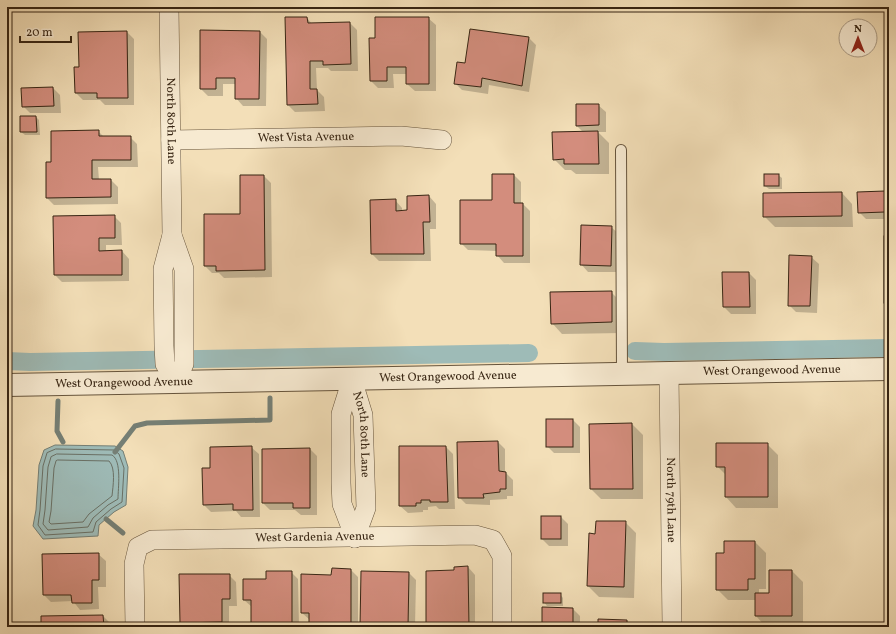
<svg xmlns="http://www.w3.org/2000/svg" width="896" height="634" font-family="Vollkorn,serif">
<rect width="100%" height="100%" fill="#f3dfb8"/>
<filter id="stains"><feTurbulence type="fractalNoise" baseFrequency=".005" numOctaves="4"/><feColorMatrix values="0 0 0 0 .2 0 0 0 0 .09 0 0 0 0 .02 0 0 0 .5 -.17"/></filter>
<radialGradient id="worn" r=".72"><stop offset=".6" stop-color="#630" stop-opacity="0"/><stop offset="1" stop-color="#630" stop-opacity=".3"/></radialGradient>
<path fill="#9ebbb7" stroke="#757f75" d="M55,445L115,446L123,451L128,467L126,505L114,512L99,525L98,536L43,539L33,526L36,510L39,465L44,450Z"/>
<g fill="#0003">
<path d="M307,18L312,24L350,23L357,30L358,71H331L328,68H316L317,90L324,97L325,111L295,112L288,105Z"/>
<path d="M428,18L436,25V91H415L407,84V74H393L394,88H378L371,81L376,39Z"/>
<path d="M127,32L134,39V105H105L100,100H83L76,93L80,68L79,33Z"/>
<path d="M260,32L267,39L266,106H243L236,98V84H223V96H208L201,89Z"/>
<path d="M529,38L536,45L529,92L489,85L488,94L462,90L455,83L466,65Z"/>
<path d="M53,88L60,95L61,113H30L23,106Z"/>
<path d="M598,105L606,112V132H598L609,143V174H576L571,170H565L554,159L584,133L577,126Z"/>
<path d="M36,117L39,120L40,135H25L21,132Z"/>
<path d="M98,131L104,137H130L137,144L138,167H98L99,180H111L118,187V204L54,205L47,198L52,163Z"/>
<path d="M7,143L11,147L12,175H7Z"/>
<path d="M514,175L521,182V204H523L530,211V263H504L497,255V251L468,250L461,243Z"/>
<path d="M778,175L782,178V189H769L765,186Z"/>
<path d="M264,176L271,183L272,277L224,278L219,273H212L205,266L241,215Z"/>
<path d="M885,192L889,197V219H866L859,212Z"/>
<path d="M842,193L852,204L853,227H775L764,216Z"/>
<path d="M429,196L436,204V229H430L431,261H379L372,254L395,200L402,208V211H408Z"/>
<path d="M114,216L121,223L122,245H106V252L122,251L129,259V281L62,282L55,275Z"/>
<path d="M611,227L619,234L617,272H588L581,264Z"/>
<path d="M811,257L819,264L817,313L796,312L789,305Z"/>
<path d="M749,273L756,280V314H731L724,307Z"/>
<path d="M611,292L622,303V333L562,334L552,323Z"/>
<path d="M573,420L580,427V453H554L547,446Z"/>
<path d="M632,424L643,435V499H601L591,489L590,425Z"/>
<path d="M498,442L505,449V472L513,480V496H507V499L490,500V505L466,504L459,497Z"/>
<path d="M767,444L778,455V508H736L726,497V475L717,466Z"/>
<path d="M251,447L259,454L260,517H241L236,511L211,512L204,505L211,469Z"/>
<path d="M446,447L453,454L455,509H439L436,506L428,507V510H423V512L408,513L400,506Z"/>
<path d="M310,449L317,456V515H301L295,510H270L263,503Z"/>
<path d="M561,517L568,524V546H549L542,539Z"/>
<path d="M625,522L636,533L634,598L599,597L588,586Z"/>
<path d="M755,542L766,553V589H759V594H770L792,571L803,582V627H766L756,616V600H728L717,589L725,554Z"/>
<path d="M98,554L106,561V587H98L99,609L80,610L73,601L51,602L44,595Z"/>
<path d="M468,567L475,575V627H427Z"/>
<path d="M351,570L358,577V627H310V620L302,613L332,576Z"/>
<path d="M291,572L298,579L299,627H256L252,623V607L244,600L267,580Z"/>
<path d="M409,573L416,580L415,627H361Z"/>
<path d="M229,575L236,582L237,606H229V627H186L181,622Z"/>
<path d="M560,594L563,598V606H547L544,602Z"/>
<path d="M573,609L580,616V627H543Z"/>
<path d="M103,616L110,623V627H42Z"/>
<path d="M599,620L627,621L633,627H599Z"/>
</g>
<g fill="none" stroke-linecap="round" stroke-linejoin="round">
<g stroke="#6a7065" stroke-width="1">
<path d="M56,449L114,450L119,454L124,468L122,502L111,509L96,522L93,532L45,535L38,525L40,510L43,466L47,453Z"/>
<path d="M57,454L112,455C122,461 118,488 118,499L108,505L93,518L88,527L48,530L43,524L45,510L48,467L51,457Z"/>
<path d="M58,460L109,461C116,468 113,486 112,496L89,514L83,522L51,524L49,522L51,511L54,468L56,461Z"/>
</g>
<g stroke="#757f75" stroke-width="5">
<path d="M58,401L57,431L63,442"/>
<path d="M115,452L135,426L147,423L270,420V398"/>
<path d="M106,519L123,533"/>
</g>
<g stroke="#9ebbb7" stroke-width="18">
<path d="M635,351L664,352L889,348"/>
<path d="M7,361L30,362L529,353"/>
</g>
</g>
<g fill="#d38d7d" stroke="#372513">
<path d="M285,17H307L308,23L350,22L351,64L323,65V61H310V89H317L318,104L287,105Z"/>
<path d="M375,17H429V84H406V67H387V81H370L369,38H375Z"/>
<path d="M470,29L529,37L522,86L482,78L481,87L454,84L457,62L465,63Z"/>
<path d="M200,30L260,31L259,99H235V78H216V89H200Z"/>
<path d="M127,31L128,98H97V93H75L74,67H79L78,32Z"/>
<path d="M53,87L54,106L22,107L21,88Z"/>
<path d="M576,104H599V125L576,126Z"/>
<path d="M20,116H36L37,132H20Z"/>
<path d="M99,130V136H131V160H92V179H111V197L46,198V162H51V131Z"/>
<path d="M598,131L599,164H564V159L553,160L552,132Z"/>
<path d="M492,174H514V203H523V256H496V244H460V200H492Z"/>
<rect x="764" y="174" width="15" height="12"/>
<path d="M240,175H264L265,270L216,271V266H204V214H240Z"/>
<path d="M885,191V212L858,213L857,192Z"/>
<path d="M842,192V216L763,217V193Z"/>
<path d="M429,195L430,222H423L424,254H371L370,200L396,199V211L407,210V196Z"/>
<path d="M115,215V238H99V251L122,250V275H54L53,216Z"/>
<path d="M581,225L612,226L611,266L580,265Z"/>
<rect x="884" y="236" width="5" height="67"/>
<path d="M789,255L812,256L810,306H788Z"/>
<path d="M722,272H749L750,307H723Z"/>
<path d="M612,291V322L551,324L550,292Z"/>
<rect x="546" y="419" width="27" height="28"/>
<path d="M632,423L633,489H590L589,424Z"/>
<path d="M498,441L499,471L506,472V489H500V492L483,494L484,498H458L457,442Z"/>
<path d="M716,443H768V497H725V467H716Z"/>
<path d="M252,446L253,510H233V504L203,505L202,468H210V447Z"/>
<path d="M399,446H446L448,502H430V500H421V503H416V506H399Z"/>
<path d="M310,448V508H293V503H262V449Z"/>
<rect x="541" y="516" width="20" height="23"/>
<path d="M596,521H626L624,587L587,586L589,533L595,534Z"/>
<path d="M724,541H755V579H748V590H716V553H724Z"/>
<path d="M99,553V580H92V603H72L71,595H43L42,554Z"/>
<path d="M468,566L469,627H426V571L454,570V567Z"/>
<path d="M332,568L351,569V627H309V613H301V574L331,575Z"/>
<path d="M769,570H792V616H755V593H769Z"/>
<path d="M266,571H292V623H251V600H243V579H266Z"/>
<path d="M361,571L409,572L408,627H360Z"/>
<path d="M179,574H230V599H222V622L180,623Z"/>
<rect x="543" y="593" width="18" height="10"/>
<path d="M542,607L573,608V627H542Z"/>
<path d="M103,615L104,627H41V616Z"/>
<path d="M598,619L627,620V627H598Z"/>
</g>
<g fill="none" stroke-linecap="round" stroke-linejoin="round">
<g stroke="#66543c" stroke-width="12">
<path id="service" d="M621,150L622,373"/>
</g>
<g stroke="#66543c" stroke-width="20">
<g id="minor">
<path id="s1" d="M169,7L172,235L163,269L164,346L165,364L176,382"/>
<path id="s2" d="M171,140L401,136L442,140"/>
<path d="M172,235L184,269V364L176,382"/>
<path id="s3" d="M669,373L672,627"/>
<path d="M352,379L341,414V483L342,504L355,538"/>
<path id="s4" d="M352,379L363,415L366,508L355,538"/>
<path id="s5" d="M135,627L134,564L138,547L152,540L475,535L493,540L502,556V627"/>
</g>
</g>
<g stroke="#66543c" stroke-width="24">
<g id="tertiary">
<path id="s6" d="M7,385C301,381 595,373 889,369"/>
</g>
</g>
<use href="#service" stroke="#f7ead1" stroke-width="10"/>
<use href="#minor" stroke="#f7ead1" stroke-width="19"/>
<use href="#tertiary" stroke="#f7ead1" stroke-width="22"/>
</g>
<g text-anchor="middle" dominant-baseline="central" stroke-width="3.5" stroke-linejoin="round" paint-order="stroke">
<g font-size="12" fill="#372513" stroke="#f7ead1">
<text stroke="none"><textPath href="#s1" startOffset="114">North 80th Lane</textPath></text>
<text stroke="none"><textPath href="#s2" startOffset="135">West Vista Avenue</textPath></text>
<text stroke="none"><textPath href="#s6" startOffset="765">West Orangewood Avenue</textPath></text>
<text stroke="none"><textPath href="#s6" startOffset="441">West Orangewood Avenue</textPath></text>
<text stroke="none"><textPath href="#s6" startOffset="117">West Orangewood Avenue</textPath></text>
<text stroke="none"><textPath href="#s4" startOffset="57">North 80th Lane</textPath></text>
<text stroke="none"><textPath href="#s3" startOffset="127">North 79th Lane</textPath></text>
<text stroke="none"><textPath href="#s5" startOffset="259">West Gardenia Avenue</textPath></text>
</g>
</g>
<rect width="896" height="634" fill="none" stroke="#f3dfb8" stroke-width="24"/>
<rect x="8" y="8" width="880" height="618" fill="none" stroke="#372513" stroke-width="2"/>
<rect x="12" y="12" width="872" height="610" fill="none" stroke="#372513"/>
<g transform="translate(858 38)"><circle r="19" fill="#f7ead1" stroke="#aa9b85"/>
<path d="M0-3L7 15L0 10L-7 15Z" fill="#8f2418"/>
<text y="-6" font-size="11" font-weight="bold" text-anchor="middle" fill="#372513">N</text>
</g>
<path d="M20 36v6h51v-6" fill="none" stroke="#372513" stroke-width="2"/>
<text x="26" y="36" font-size="12" fill="#372513" stroke="#f7ead1" stroke-width="3" paint-order="stroke">20 m</text>
<rect width="100%" height="100%" filter="url(#stains)"/>
<rect width="100%" height="100%" fill="url(#worn)"/>
</svg>
